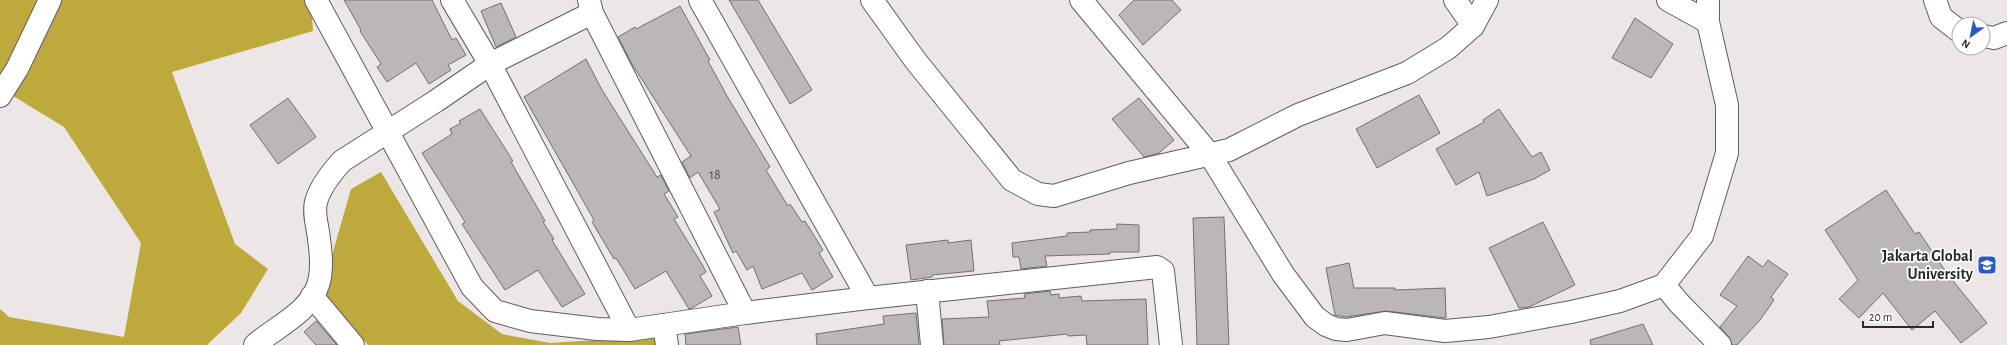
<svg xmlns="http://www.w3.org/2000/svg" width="2007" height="345" font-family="'Alegreya Sans',sans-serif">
<rect width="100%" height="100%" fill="#ece7e6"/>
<g fill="#bea93c">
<path d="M0,0H311L313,31L172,72L235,244L268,269L241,313L207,345H0V309L9,317L124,337L141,243L64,127L0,88Z"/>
<path d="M381,172L458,301L502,334L550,343L663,336L664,345H368L322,290L351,189Z"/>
</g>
<g fill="#bcb7b7" stroke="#747070">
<path d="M344,0H432L452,40L456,38L466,55L448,65L451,70L429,84L416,63L387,82L377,67L381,64L360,31L361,30Z"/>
<path d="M729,0H758L812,90L790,104Z"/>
<path d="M1134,0H1172L1181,10L1143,45L1119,15Z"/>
<path d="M501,3L516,37L496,47L481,11Z"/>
<path d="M680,6L710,60L708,61L727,96L770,167L766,170L788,206L790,204L802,222L805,221L823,250L819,253L833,277L812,290L802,273L762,289L753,266L747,270L736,251L733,253L714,212L720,209L698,172L690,178L682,162L691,156L632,64L618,37L635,27L636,29Z"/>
<path d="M1635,18L1673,44L1651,78L1612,58Z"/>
<path d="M586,59L602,90L657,177L661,175L669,191L664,194L678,217L674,219L703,266L706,272L700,276L712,296L692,308L689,309L666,271L635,289L616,258L614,259L592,222L594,220L524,97Z"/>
<path d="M1419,95L1440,133L1377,168L1356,129Z"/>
<path d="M288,98L316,137L278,164L250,125Z"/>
<path d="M1139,98L1174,140L1159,153L1144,157L1112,119Z"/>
<path d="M480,109L513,161L511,162L545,221L543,222L554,239L552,240L585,294L562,307L538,270L505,290L462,224L465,222L422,153L452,134L450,129L461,123L459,121Z"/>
<path d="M1499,109L1532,157L1541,152L1550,170L1534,179L1487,196L1479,172L1456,185L1436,149L1484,122L1483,120Z"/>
<path d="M1886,190L1915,234L1919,232L1946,272L1987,323L1961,343L1935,311L1912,330L1883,293L1859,318L1839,299L1858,280L1825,230Z"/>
<path d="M1224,217L1229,345H1197L1193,218Z"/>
<path d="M1543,222L1575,285L1529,307L1519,308L1489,248Z"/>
<path d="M1117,224L1139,225V252H1110V254L1045,256L1047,266L1021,269L1019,257H1013L1012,243L1067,236V233L1090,232V230L1117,229Z"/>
<path d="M948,240V243L971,240L974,271L932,275V277L911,280L906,245Z"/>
<path d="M1748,256L1763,267L1768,260L1788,274L1771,297L1774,300L1760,320L1737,345H1732L1729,337L1720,327L1737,306L1720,295Z"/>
<path d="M1349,263L1354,288H1395V290L1445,288L1446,318L1386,311L1346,317L1335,315L1326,268Z"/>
<path d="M1050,291L1051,295L1059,294V298L1081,296L1082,301L1146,299L1148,345H1087L1086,335L1068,336L1067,334L999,341L1000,345H944L942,319L989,317L987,301L1025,298L1024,294Z"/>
<path d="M916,313L919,345H817L816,334L884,324L883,316Z"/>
<path d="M316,321L337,345H316L304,332Z"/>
<path d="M1643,324L1653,345H1591L1590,340Z"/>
<path d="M738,327L741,345H686L685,334Z"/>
</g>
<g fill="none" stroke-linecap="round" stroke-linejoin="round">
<g stroke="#615e5c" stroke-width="24">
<g id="minor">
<path d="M316,0L472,287L495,311L530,321L597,329L629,330L745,313L868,298L1157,267L1163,271L1171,345"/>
<path d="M452,0L490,64L629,330"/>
<path d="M700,0L868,298"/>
<path d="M872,0L915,60L1012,180L1038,194L1054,196L1129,173L1229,150L1298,115L1407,73L1448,48L1473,26L1487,0"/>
<path d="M1081,0L1210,155L1283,274L1315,317L1326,325L1336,329L1347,330L1385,323L1445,331L1489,327L1571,312L1620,301L1664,285L1702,236L1727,153V105L1708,22V0"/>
<path d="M1455,0L1473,26"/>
<path d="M1668,0L1708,22"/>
<path d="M1935,0L1941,17L1959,31"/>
<path d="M592,13L745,313"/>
<path d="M1983,36L1994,38L2007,33"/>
<path d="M0,96L17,69L50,0"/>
<path d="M1664,285L1679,303L1720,345"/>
<path d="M927,291L932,345"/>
<path d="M312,296L353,345"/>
<path d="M664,325L667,345"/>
<path d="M255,345C274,328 310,312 318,285C323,271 321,253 319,239C318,227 313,214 316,202C320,187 332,172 342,161L436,101L490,64L592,13L589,0"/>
</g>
</g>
<use href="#minor" stroke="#fff" stroke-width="22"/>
</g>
<defs>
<g id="university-square" transform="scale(1)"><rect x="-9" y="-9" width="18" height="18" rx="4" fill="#275ac8" stroke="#fff"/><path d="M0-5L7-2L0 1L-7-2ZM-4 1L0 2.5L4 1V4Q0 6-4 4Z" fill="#fff"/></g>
</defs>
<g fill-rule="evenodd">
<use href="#university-square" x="1987" y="265"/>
</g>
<g text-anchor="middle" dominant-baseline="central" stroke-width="3.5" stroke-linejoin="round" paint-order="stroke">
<g font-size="14" fill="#4f4d4c">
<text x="715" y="175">18</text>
</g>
<g font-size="16" font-weight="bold" fill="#2b2a29" stroke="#fff" text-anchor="end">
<text x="1973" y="256">Jakarta Global<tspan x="1973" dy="18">University</tspan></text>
</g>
</g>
<g transform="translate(1971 36) rotate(213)"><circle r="19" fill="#ffffff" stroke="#aaaaa9"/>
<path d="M0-3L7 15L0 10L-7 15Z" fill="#275ac8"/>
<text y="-6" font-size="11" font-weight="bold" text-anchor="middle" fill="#2b2a29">N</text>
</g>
<path d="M1863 321v6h70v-6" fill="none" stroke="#2b2a29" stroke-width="2"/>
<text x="1869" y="321" font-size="12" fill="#2b2a29" stroke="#ffffff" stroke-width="3" paint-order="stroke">20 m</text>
</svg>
